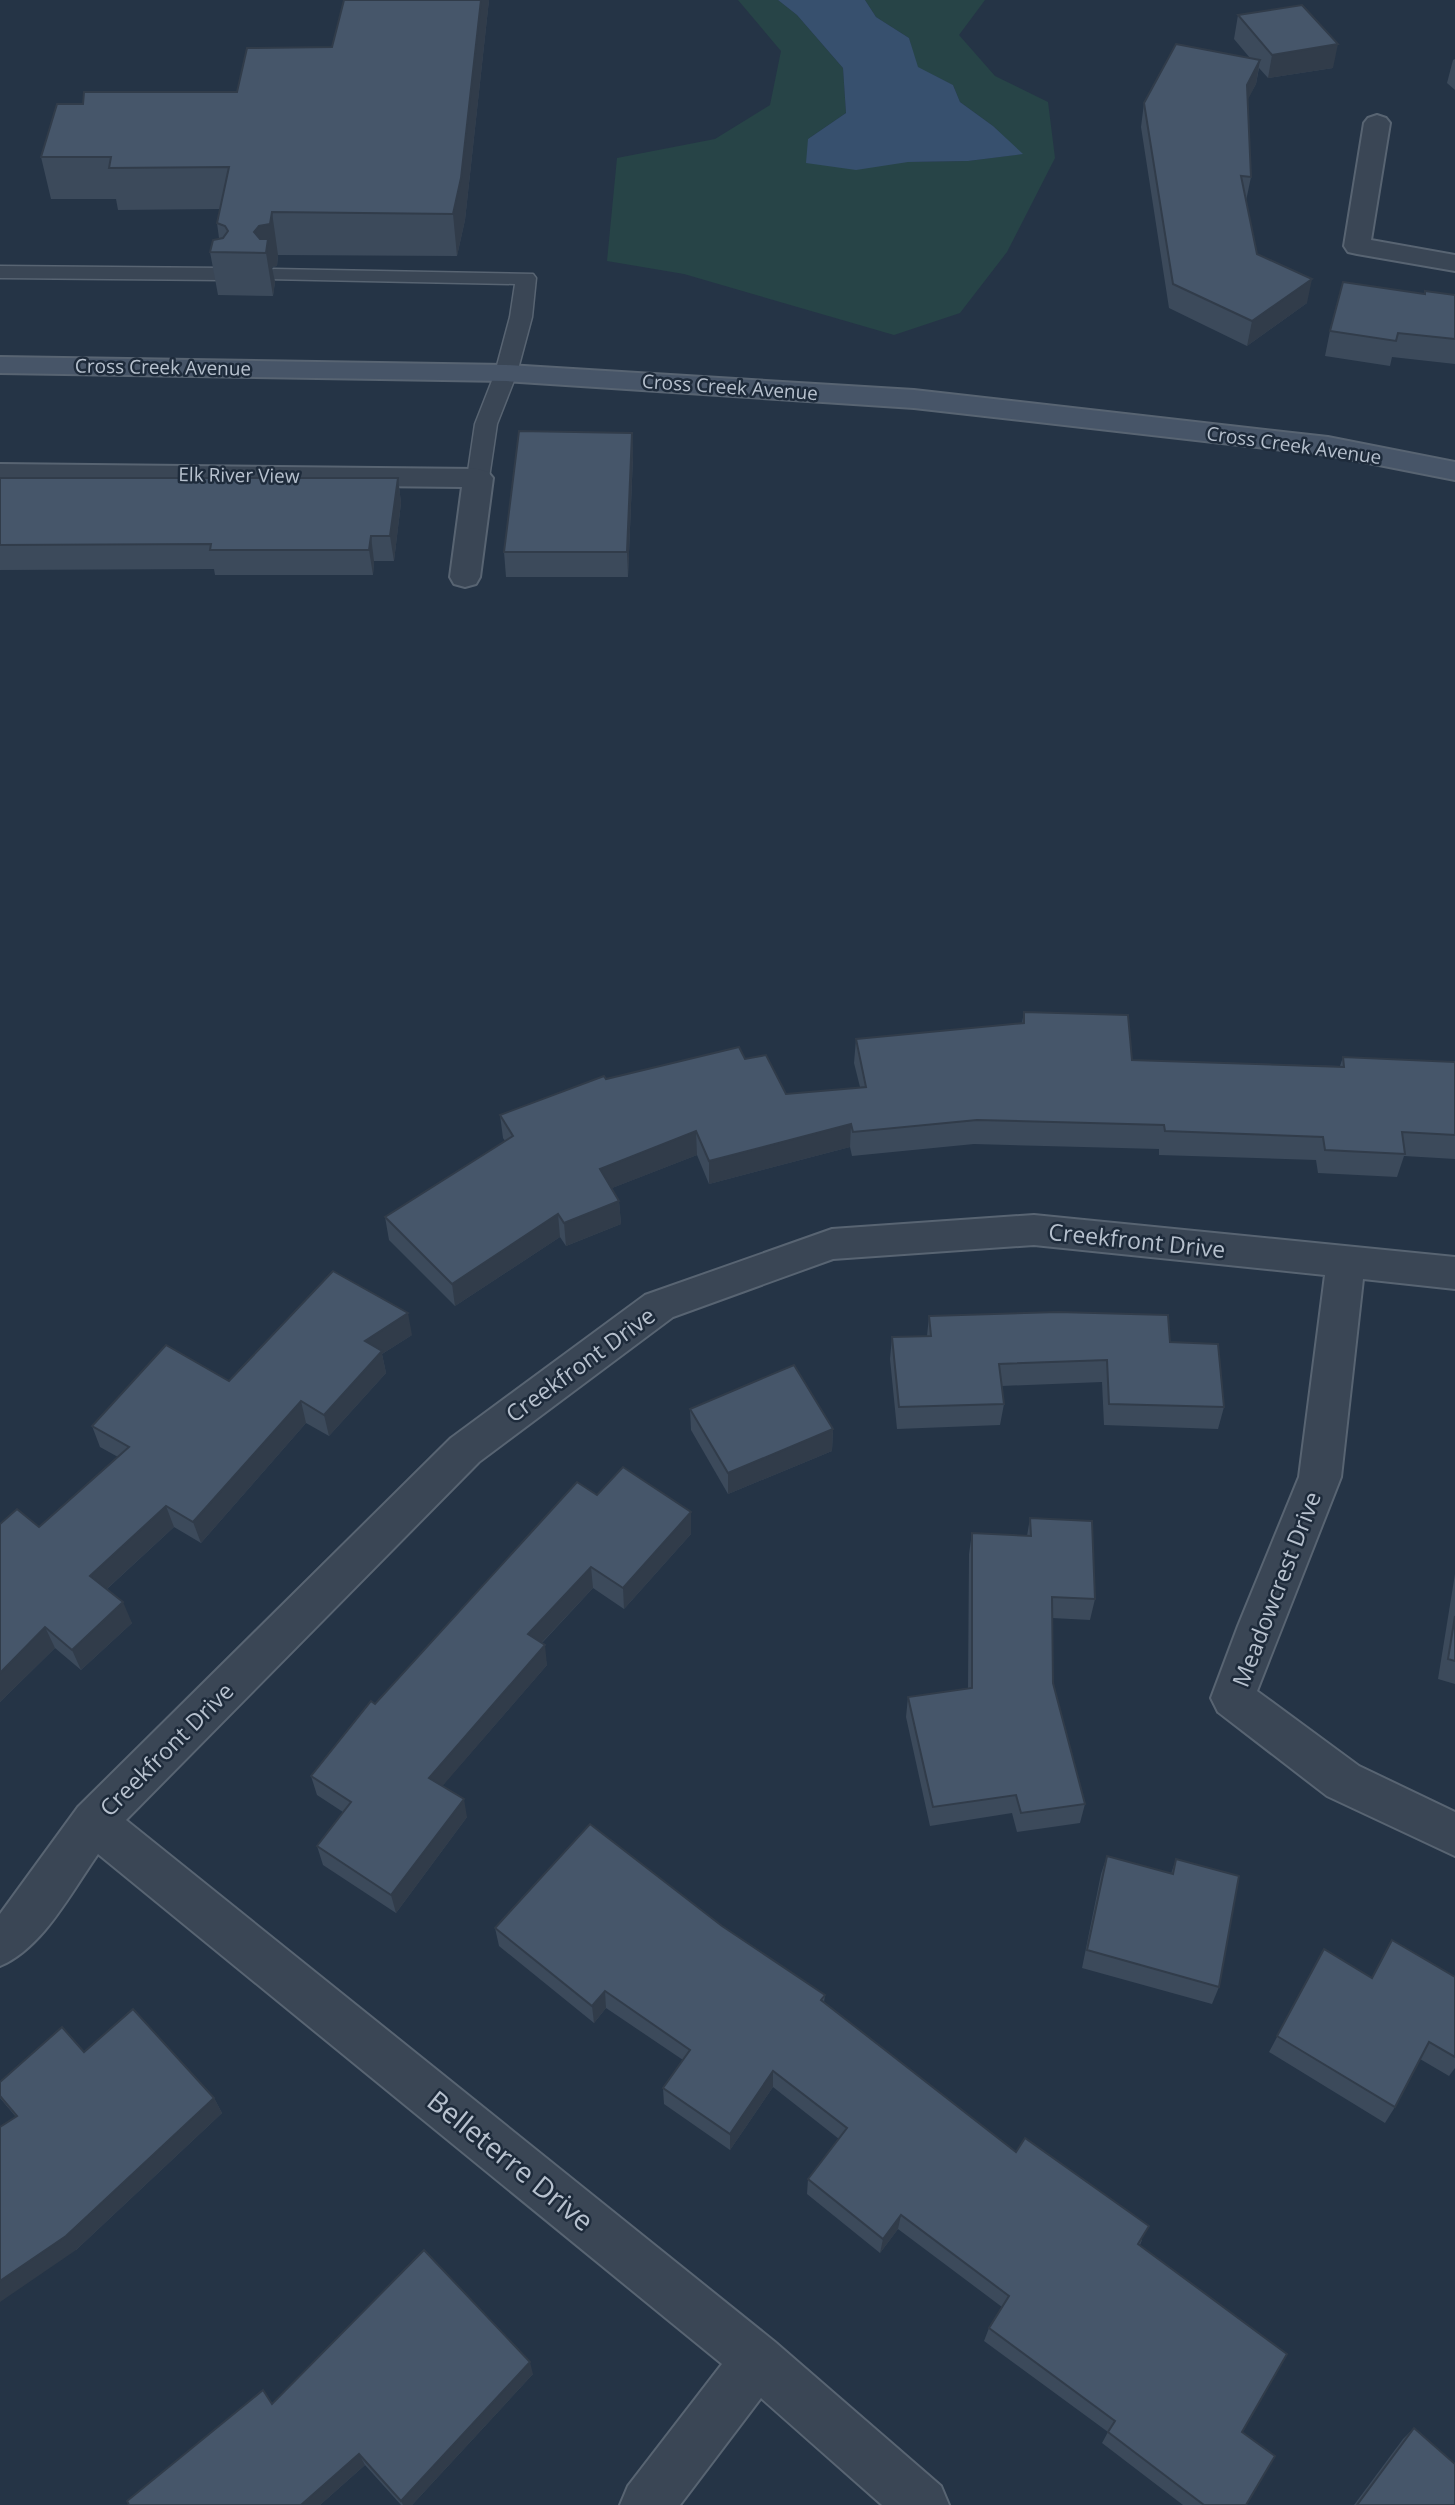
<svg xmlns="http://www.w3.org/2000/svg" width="1455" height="2505" font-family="'Open Sans',sans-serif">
<rect width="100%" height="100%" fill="#253446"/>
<path fill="#274447" d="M738,0H778L797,15L843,68L846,113L808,139L908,162L968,161L1022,154L993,126L960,102L953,85L917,67L909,38L876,17L865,0H985L959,35L995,76L1048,102L1055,158L1007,252L960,313L894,335L684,274L607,261L617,158L715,139L770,105L781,51Z"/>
<path fill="#37506e" d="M778,0H865L876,17L909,38L918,67L953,85L960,102L993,126L1023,154L968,161L908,162L856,170L806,163L808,139L846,113L843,68L797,15Z"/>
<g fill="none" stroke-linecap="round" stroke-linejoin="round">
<g stroke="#586472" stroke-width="3">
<g id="lane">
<path d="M0,266L223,268L230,270L233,274L230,278L223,280L0,278Z"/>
<path d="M274,269L533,274L536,278L532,317L517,373L497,424L489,478L486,483H470L467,478L475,424L495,373L510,317L515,284L267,279L264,275L267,271Z"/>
</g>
</g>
<g stroke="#586472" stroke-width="4">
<g id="street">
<path d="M1377,115L1386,118L1390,123L1371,240L1455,255V271L1357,254L1348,252L1344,246L1364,123L1368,118Z"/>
<path d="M0,464L478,469L488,472L493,478L480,577L476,584L465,587L454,584L450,577L462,487L0,482Z"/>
<path d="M1034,1215L1455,1257V1289L1363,1279L1341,1477L1257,1691L1359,1766L1455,1812V1856L1327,1796L1218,1712L1211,1698L1238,1626L1299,1477L1325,1275L1034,1245L833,1259L673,1317L479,1462L126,1820L775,2342L941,2486L949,2505H882L761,2398L680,2505H620L628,2486L722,2364L98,1854C72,1891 43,1948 0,1966V1914L78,1807L451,1438L645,1295L832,1229Z"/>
</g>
</g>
<g stroke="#586472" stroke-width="4">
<path id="secondary" d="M0,357L506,365L914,390L1328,437L1455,462V480L1328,455L914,408L506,381L0,373Z"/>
</g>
<use href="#lane" fill="#3a4655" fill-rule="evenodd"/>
<use href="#street" fill="#3a4655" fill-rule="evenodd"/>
<use href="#secondary" fill="#475568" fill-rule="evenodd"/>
</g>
<g fill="#3c4a5b">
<path d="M344,0H489L465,220L457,256L278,255L277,266L272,267L275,282L273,296L218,295L210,252L219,238L217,223L220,209L118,210L116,199H51L41,157L83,104L237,92L332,47Z"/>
<path d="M1238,15L1333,68L1268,78L1259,68L1256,84L1247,100L1251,177L1246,201L1257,254L1307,303L1247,346L1169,308L1141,127L1144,103L1250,58L1234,39Z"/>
<path d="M1455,59V90L1447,83L1453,60Z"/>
<path d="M1424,294L1455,295V364L1392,357L1390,366L1325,356L1330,331Z"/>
<path d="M632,433L633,457L628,577H506L504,552Z"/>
<path d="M0,478H398L401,503L394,561H374L373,575H215L214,569L0,570Z"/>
<path d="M1024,1012L1132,1060L1340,1066L1343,1057L1455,1062V1159L1404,1156L1397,1177L1318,1173L1316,1160L1159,1155V1149L974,1144L852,1156L850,1147L709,1184L697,1155L612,1188L619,1201L621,1224L566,1246L560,1237L455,1306L389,1240L385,1217L505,1141L503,1138L500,1115L606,1079L745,1059L786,1094L860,1087L854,1063L856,1039L1022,1023Z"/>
<path d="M929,1316L1170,1342L1224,1407L1218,1429L1104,1425L1102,1382L1002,1386L1004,1404L1000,1425L897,1429L890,1359L892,1337L927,1336Z"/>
<path d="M412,1335L382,1354L386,1373L329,1436L306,1423L201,1543L174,1527L107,1589L132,1623L81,1670L55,1648L0,1702V1524L39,1527L118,1457L100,1447L92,1426L229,1381Z"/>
<path d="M690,1409L833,1429L832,1451L728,1494L691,1430Z"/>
<path d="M597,1495L691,1534L624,1609L593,1588L542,1643L547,1665L442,1786L467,1817L396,1913L323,1865L317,1846L343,1812L317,1795L311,1776L375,1704Z"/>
<path d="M1030,1518L1095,1599L1090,1620L1052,1618L1053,1683L1085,1804L1080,1823L1017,1832L1012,1813L930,1826L906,1717L908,1697L968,1688L969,1554L972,1533L1027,1536Z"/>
<path d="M1455,1574V1684L1438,1679Z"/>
<path d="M1107,1856L1171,1874L1176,1859L1219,1987L1212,2004L1082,1968L1101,1874Z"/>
<path d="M722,1926L825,1995L824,2002L1016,2152L1142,2240L1140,2245L1242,2432L1246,2505H1183L1102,2443L1108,2432L984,2341L989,2328L1002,2307L898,2229L880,2253L807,2194L808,2179L839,2139L773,2087L730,2150L664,2104L663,2088L683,2060L606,2008L594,2023L499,1946L495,1928Z"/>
<path d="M1324,1949L1372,1978L1455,1977V2068L1449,2076L1420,2059L1395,2107L1385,2123L1269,2052Z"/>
<path d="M84,2052L214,2098L222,2113L76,2250L16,2117L0,2098V2082Z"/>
<path d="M533,2374L412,2505H401L365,2465L320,2505H129L272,2404Z"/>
<path d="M1414,2428L1455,2505H1354L1403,2439Z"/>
</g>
<g fill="#313c4a">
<path d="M481,0H489L465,220L457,256L453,214Z"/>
<path d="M1338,44L1333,68L1268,78L1272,55Z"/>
<path d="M1260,60L1256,84L1243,109L1247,85Z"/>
<path d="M272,212L278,255L277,266L272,267L275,282L273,296L266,253L254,232Z"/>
<path d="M1312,279L1307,303L1247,346L1252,321Z"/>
<path d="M632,433L633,457L628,577L627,552Z"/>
<path d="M398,478L401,503L394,561L390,536Z"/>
<path d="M371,536L374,561L373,575L369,550Z"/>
<path d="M851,1124L850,1147L709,1184V1161Z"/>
<path d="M696,1131L697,1155L602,1192L600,1169Z"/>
<path d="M619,1201L621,1224L566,1246L564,1223Z"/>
<path d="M558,1214L560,1237L455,1306L452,1284Z"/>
<path d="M408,1313L412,1335L382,1354L386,1373L329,1436L324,1415L365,1341Z"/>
<path d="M301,1401L306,1423L201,1543L193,1522Z"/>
<path d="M833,1429L832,1451L728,1494V1473Z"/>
<path d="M166,1506L174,1527L98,1597L90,1576Z"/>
<path d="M691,1512V1534L624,1609L623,1588Z"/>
<path d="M591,1567L593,1588L531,1654L528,1634Z"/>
<path d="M123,1602L132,1623L81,1670L72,1650Z"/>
<path d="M45,1627L55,1648L0,1702V1673Z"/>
<path d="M545,1645L547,1665L433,1797L429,1778Z"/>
<path d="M464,1799L467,1817L396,1913L391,1895Z"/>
<path d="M605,1991L606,2008L594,2023L592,2006Z"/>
<path d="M773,2071V2087L730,2150V2134Z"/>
<path d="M214,2098L222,2113L76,2250L0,2302V2281Z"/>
<path d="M901,2215L898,2229L880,2253L883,2239Z"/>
<path d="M530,2362L533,2374L412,2505H403L401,2501Z"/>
<path d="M359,2454L365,2465L320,2505H301Z"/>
</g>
<g fill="#46566a" stroke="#313c4a" stroke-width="2">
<path d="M344,0H481L461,178L453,214L272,212L270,224L259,226L254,232L260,239H268L266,253L210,252L213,240L223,238L228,231L225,226L217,223L229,167L109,168L111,157H41L57,104H83L84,92H237L247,48L332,47Z"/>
<path d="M1302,5L1338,44L1272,55L1238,15Z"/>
<path d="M1176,44L1260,60L1247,85L1251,177L1241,176L1257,254L1312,279L1252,321L1173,284L1144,103Z"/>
<path d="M1343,282L1425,294V291L1455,295V339L1398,333L1396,341L1330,331Z"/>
<path d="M519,431L632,433L627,552H504Z"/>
<path d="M0,478H398L390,536H371L369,550H210L211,544L0,545Z"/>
<path d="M1024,1012L1128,1015L1132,1060L1344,1067L1343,1057L1455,1062V1135L1402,1132L1405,1154L1325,1150L1323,1137L1165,1131L1164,1125L977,1120L853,1132L851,1124L709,1161L696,1131L600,1169L619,1201L564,1223L558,1214L452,1284L385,1217L513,1136L500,1115L604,1076L606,1079L739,1047L745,1059L766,1055L786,1094L866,1087L856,1039L1024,1023Z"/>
<path d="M333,1271L408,1313L365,1341L382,1351L324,1415L301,1401L193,1522L166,1506L90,1576L123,1602L72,1650L45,1627L0,1673V1524L17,1509L39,1527L129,1447L92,1426L166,1345L229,1381Z"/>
<path d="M1058,1312L1168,1315L1170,1342L1218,1344L1224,1407L1109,1404L1107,1360L999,1364L1004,1404L899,1407L892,1337L931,1336L929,1316Z"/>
<path d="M794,1365L833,1429L728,1473L690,1409Z"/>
<path d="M623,1467L691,1512L623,1588L591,1567L528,1634L545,1645L429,1778L464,1799L391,1895L317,1846L351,1802L311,1776L371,1701L375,1704L577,1482L597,1495Z"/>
<path d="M1030,1518L1092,1521L1095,1599L1052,1597L1053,1683L1085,1804L1021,1813L1016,1795L933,1807L908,1697L972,1688V1533L1031,1536Z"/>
<path d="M1455,1616V1661L1448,1659Z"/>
<path d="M590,1824L722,1926L825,1995L821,2000L1016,2152L1025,2138L1149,2226L1138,2244L1287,2354L1242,2432L1275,2456L1246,2505H1204L1108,2432L1115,2421L989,2328L1009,2296L901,2215L883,2239L808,2179L847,2128L773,2071L730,2134L663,2088L690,2050L605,1991L592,2006L495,1928Z"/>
<path d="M1107,1856L1173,1874L1176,1859L1239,1876L1219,1987L1087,1950Z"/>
<path d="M1392,1940L1455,1977V2057L1429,2042L1395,2107L1277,2036L1324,1949L1372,1978Z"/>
<path d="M133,2009L214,2098L66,2236L0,2281V2127L17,2116L0,2096V2082L62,2027L84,2052Z"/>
<path d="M424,2250L530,2362L401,2501L359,2454L301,2505H129L127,2501L263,2390L272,2404Z"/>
<path d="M1414,2428L1455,2464V2505H1357Z"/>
</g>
<g text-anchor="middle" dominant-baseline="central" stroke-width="5" stroke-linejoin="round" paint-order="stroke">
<g font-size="19" fill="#b7c1ce" stroke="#1e2b3b">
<text transform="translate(163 367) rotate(1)">Cross Creek Avenue</text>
<text transform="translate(730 387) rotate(4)">Cross Creek Avenue</text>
<text transform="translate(1294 445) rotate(8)">Cross Creek Avenue</text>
<text transform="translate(239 475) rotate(1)">Elk River View</text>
</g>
<g font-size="23" fill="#b7c1ce" stroke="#1e2b3b">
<text transform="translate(1137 1240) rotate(6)">Creekfront Drive</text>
<text transform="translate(580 1364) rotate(-36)">Creekfront Drive</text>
<text transform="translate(1276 1589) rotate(-69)">Meadowcrest Drive</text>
<text transform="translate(166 1749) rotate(-45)">Creekfront Drive</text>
</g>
<g font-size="28" fill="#b7c1ce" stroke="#1e2b3b">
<text transform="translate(511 2160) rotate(39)">Belleterre Drive</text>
</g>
</g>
</svg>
